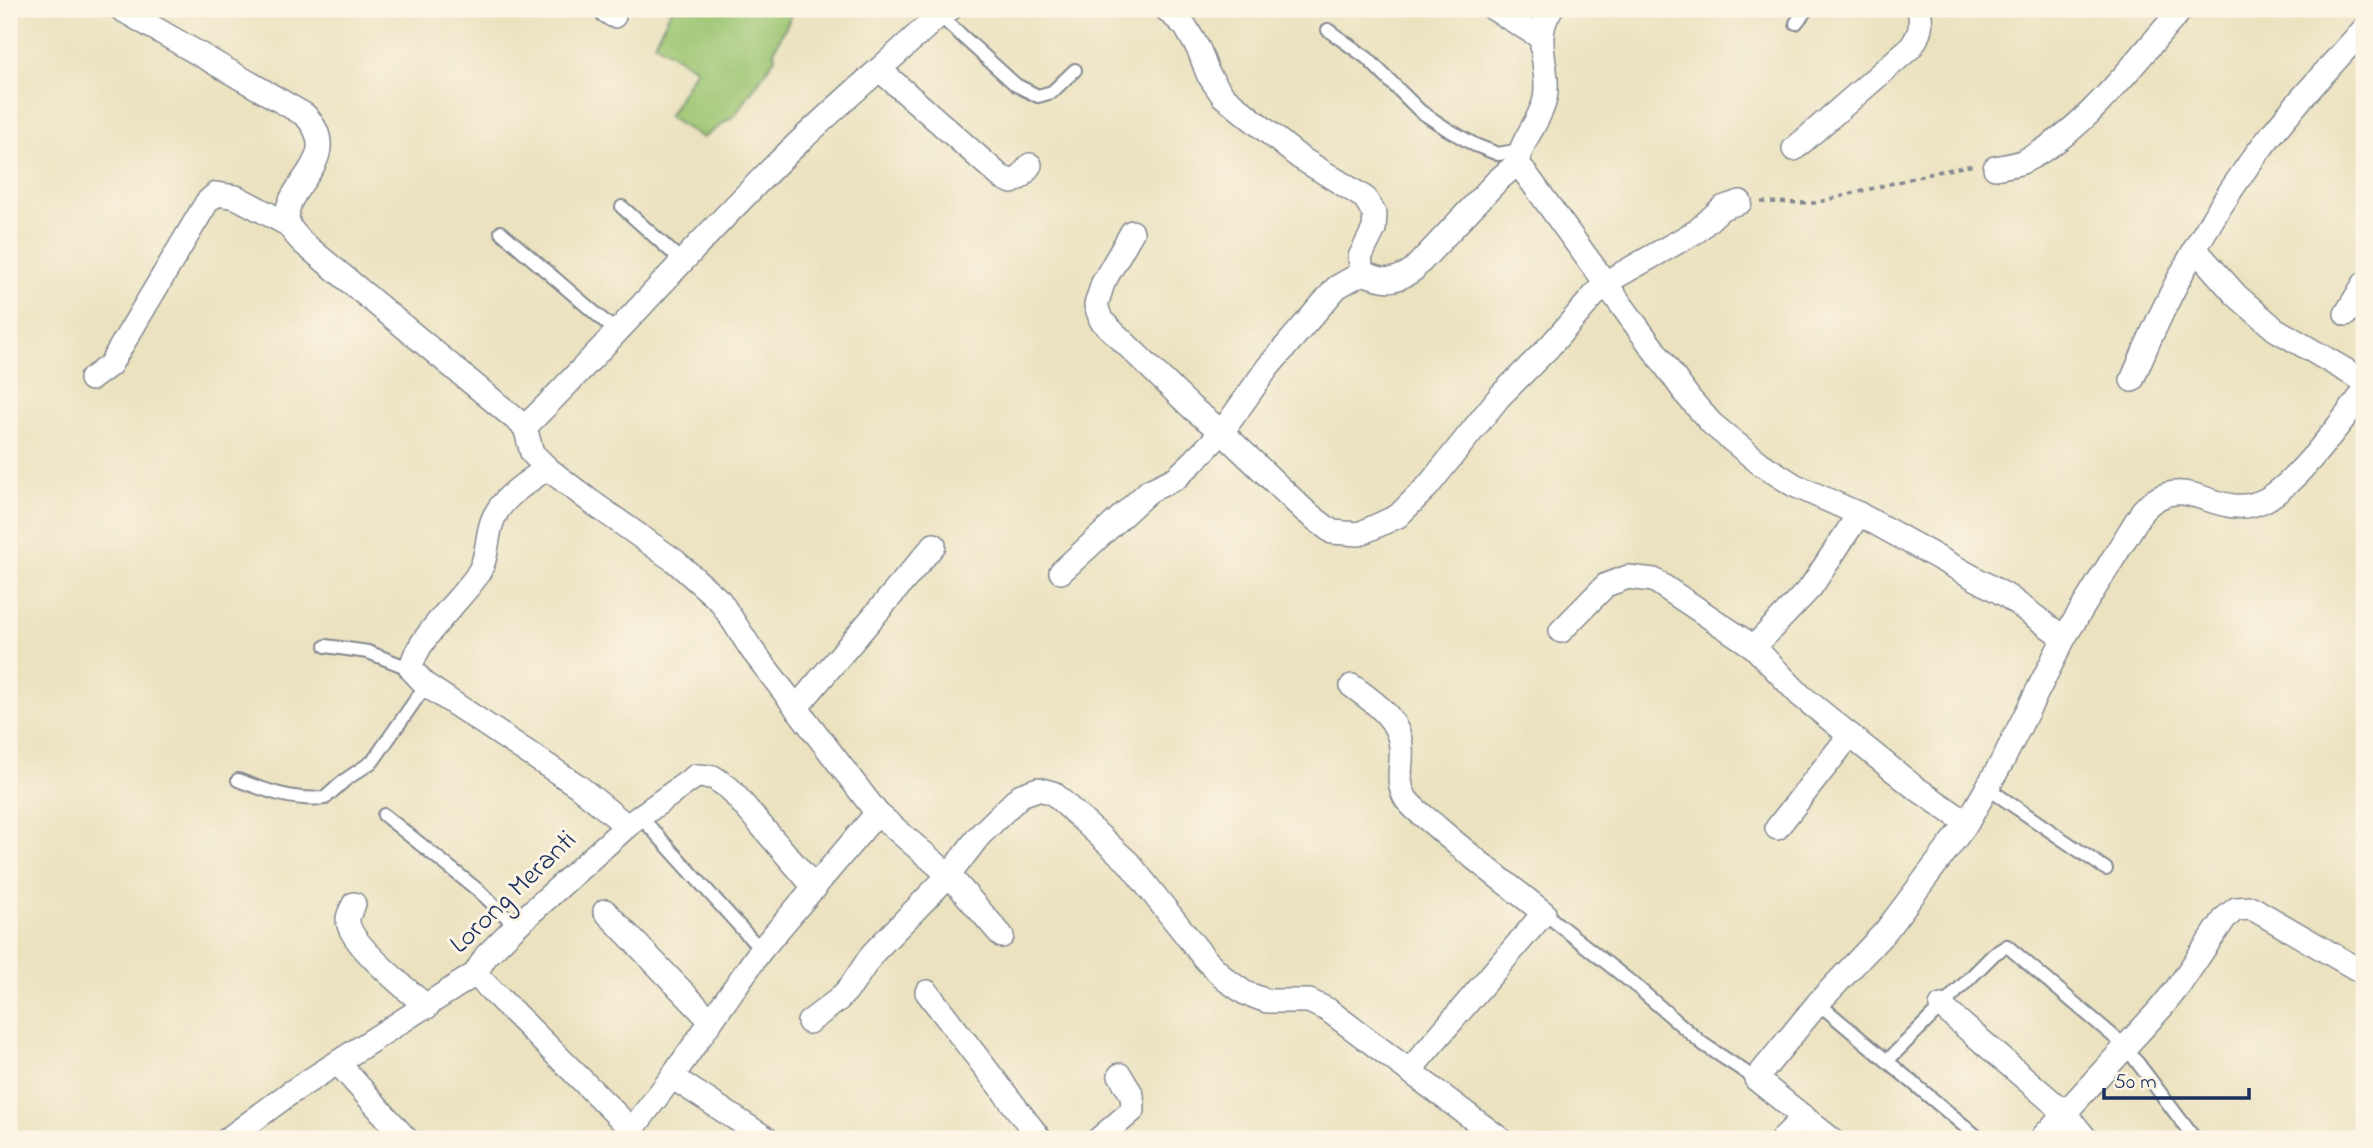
<svg xmlns="http://www.w3.org/2000/svg" width="2373" height="1148" font-family="'Indie Flower',sans-serif">
<rect width="100%" height="100%" fill="#fcf5e5"/>
<filter id="ink" filterUnits="userSpaceOnUse"><feTurbulence type="fractalNoise" baseFrequency=".0143" numOctaves="2"/><feDisplacementMap in="SourceGraphic" scale="14" xChannelSelector="R" yChannelSelector="G"/><feConvolveMatrix kernelMatrix="1 2 1 2 8 2 1 2 1" color-interpolation-filters="sRGB"/></filter>
<filter id="wash" filterUnits="userSpaceOnUse"><feTurbulence type="fractalNoise" baseFrequency=".00686" numOctaves="4" result="noise"/><feDisplacementMap in="SourceGraphic" scale="28" xChannelSelector="R" yChannelSelector="G"/><feGaussianBlur stdDeviation="1.57" result="paint"/><feColorMatrix in="noise" values="0 0 0 0 0 0 0 0 0 0 0 0 0 0 0 0 0 1.4 0 .05"/><feComposite in="paint" operator="in"/></filter>
<g filter="url(#wash)">
<rect width="100%" height="100%" fill="#ebe2c0"/>
<path fill="#9cc571" stroke="#5c7a68" stroke-width="2" d="M672,9H795L774,50L775,58L735,115L703,138L668,117L696,69L654,43Z"/>
</g>
<g filter="url(#ink)">
<g fill="none" stroke-linecap="round" stroke-linejoin="round">
<g stroke="#83888f" stroke-width="16">
<g id="lane">
<path d="M939,15L1016,85L1038,96L1052,92L1075,70"/>
<path d="M1796,23L1807,9"/>
<path d="M1328,30L1367,58L1420,111L1447,129L1475,145L1498,154L1520,150"/>
<path d="M622,207L683,262"/>
<path d="M501,232L617,332"/>
<path d="M326,646L368,652L411,669"/>
<path d="M238,780C267,791 293,801 325,798L345,780L373,761L426,685"/>
<path d="M1986,787L2106,869"/>
<path d="M384,815L479,891L516,926"/>
<path d="M640,816L761,950"/>
<path d="M1544,913L1637,987L1703,1044L1756,1079"/>
<path d="M1818,1003L1980,1139"/>
<path d="M1887,1061L1994,954L2007,946L2125,1046L2195,1139"/>
</g>
</g>
<g stroke="#83888f" stroke-width="26">
<g id="street">
<path d="M121,9L305,115C349,162 275,187 289,225C291,231 299,238 303,243L525,427L532,453L547,468L590,501L675,561L720,601L752,650L877,813L949,875L1002,936"/>
<path d="M603,9L614,16"/>
<path d="M1166,9L1185,26L1199,50L1208,74L1223,96L1299,157L1365,198L1375,215L1374,229L1360,257L1362,273"/>
<path d="M1494,9L1540,37"/>
<path d="M1551,9C1531,39 1551,67 1545,99C1540,122 1521,139 1518,163L1689,398L1712,424L1761,464L1794,485L1859,514L2007,596L2064,638"/>
<path d="M880,70L1001,177L1012,182L1021,177L1030,165"/>
<path d="M1794,149L1911,47C1921,33 1922,25 1919,9"/>
<path d="M1995,168C2004,166 2014,165 2022,162C2086,132 2135,60 2182,9"/>
<path d="M1132,232L1103,283L1096,305L1101,320L1192,408L1222,432L1305,511L1332,532L1359,534L1398,516L1428,486L1500,396L1549,347L1605,283L1697,231L1722,208L1740,202"/>
<path d="M2195,249L2236,295L2275,329L2364,381"/>
<path d="M2346,314L2364,284"/>
<path d="M91,379L110,365L207,202L216,194L236,197L289,225"/>
<path d="M2132,380C2163,304 2201,231 2249,164C2284,116 2324,73 2364,29"/>
<path d="M525,427C618,335 703,234 797,144C843,100 892,59 939,15L950,9"/>
<path d="M547,468C531,480 509,493 498,510C484,530 491,556 476,577C459,601 414,642 411,669L426,685L578,786L627,826"/>
<path d="M1061,572L1149,491L1176,478L1195,460L1222,432L1268,367L1337,287L1362,273C1384,281 1393,284 1413,270L1498,180L1518,163"/>
<path d="M1561,631L1606,585L1628,577L1654,580L1754,647L1800,695L1913,786L1967,823"/>
<path d="M1754,647L1811,587L1859,514"/>
<path d="M1352,686C1373,701 1399,718 1401,747C1403,766 1395,781 1406,799C1414,810 1428,819 1438,828C1472,858 1509,885 1544,913L1409,1071"/>
<path d="M796,708L934,545"/>
<path d="M1777,828L1850,735"/>
<path d="M354,904C352,909 348,914 348,919C346,941 409,991 427,1007"/>
<path d="M605,911L711,1021"/>
<path d="M475,974L632,1130"/>
<path d="M927,992L1040,1139"/>
<path d="M1941,1006L2065,1113L2086,1139"/>
<path d="M809,1022L838,1000L851,986L873,953L949,875L979,836L1021,795L1038,789L1053,793L1129,863L1205,959L1225,979L1245,993L1267,1001H1309L1328,1010L1500,1139"/>
<path d="M338,1063L406,1139"/>
<path d="M672,1077L767,1139"/>
<path d="M228,1139L290,1093L475,974L486,956L516,926L627,826L696,776L713,777L729,788L815,888"/>
<path d="M625,1139L672,1077L761,950L877,813"/>
<path d="M1099,1139L1133,1110L1132,1095L1120,1075"/>
<path d="M1782,1139L1804,1117"/>
<path d="M1831,1139L1756,1079L1818,1003L1885,932L1967,823L2003,760L2064,638L2143,510C2186,466 2215,523 2263,501C2295,486 2341,422 2364,392"/>
<path d="M2041,1139L2161,1008L2178,987L2225,918L2236,909L2252,908L2364,973"/>
</g>
</g>
<path stroke="#83888f" stroke-width="3.5" stroke-dasharray="5 5" stroke-linecap="butt" d="M1761,202L1815,203L1941,171L1968,166H1976"/>
<use href="#lane" stroke="#fff" stroke-width="12"/>
<use href="#street" stroke="#fff" stroke-width="23"/>
</g>
</g>
<g text-anchor="middle" dominant-baseline="central" stroke-width="6" stroke-linejoin="round" paint-order="stroke">
<g font-size="28" fill="#1b2f5e" stroke="#fcf5e5">
<text transform="translate(514 893) rotate(-44)">Lorong Meranti</text>
</g>
</g>
<rect width="2373" height="1148" fill="none" stroke="#fcf5e5" stroke-width="35"/>
<path d="M2104 1088v10h145v-10" fill="none" stroke="#1b2f5e" stroke-width="3.5"/>
<text x="2114" y="1088" font-size="21" fill="#1b2f5e" stroke="#fcf5e5" stroke-width="5" paint-order="stroke">50 m</text>
</svg>
